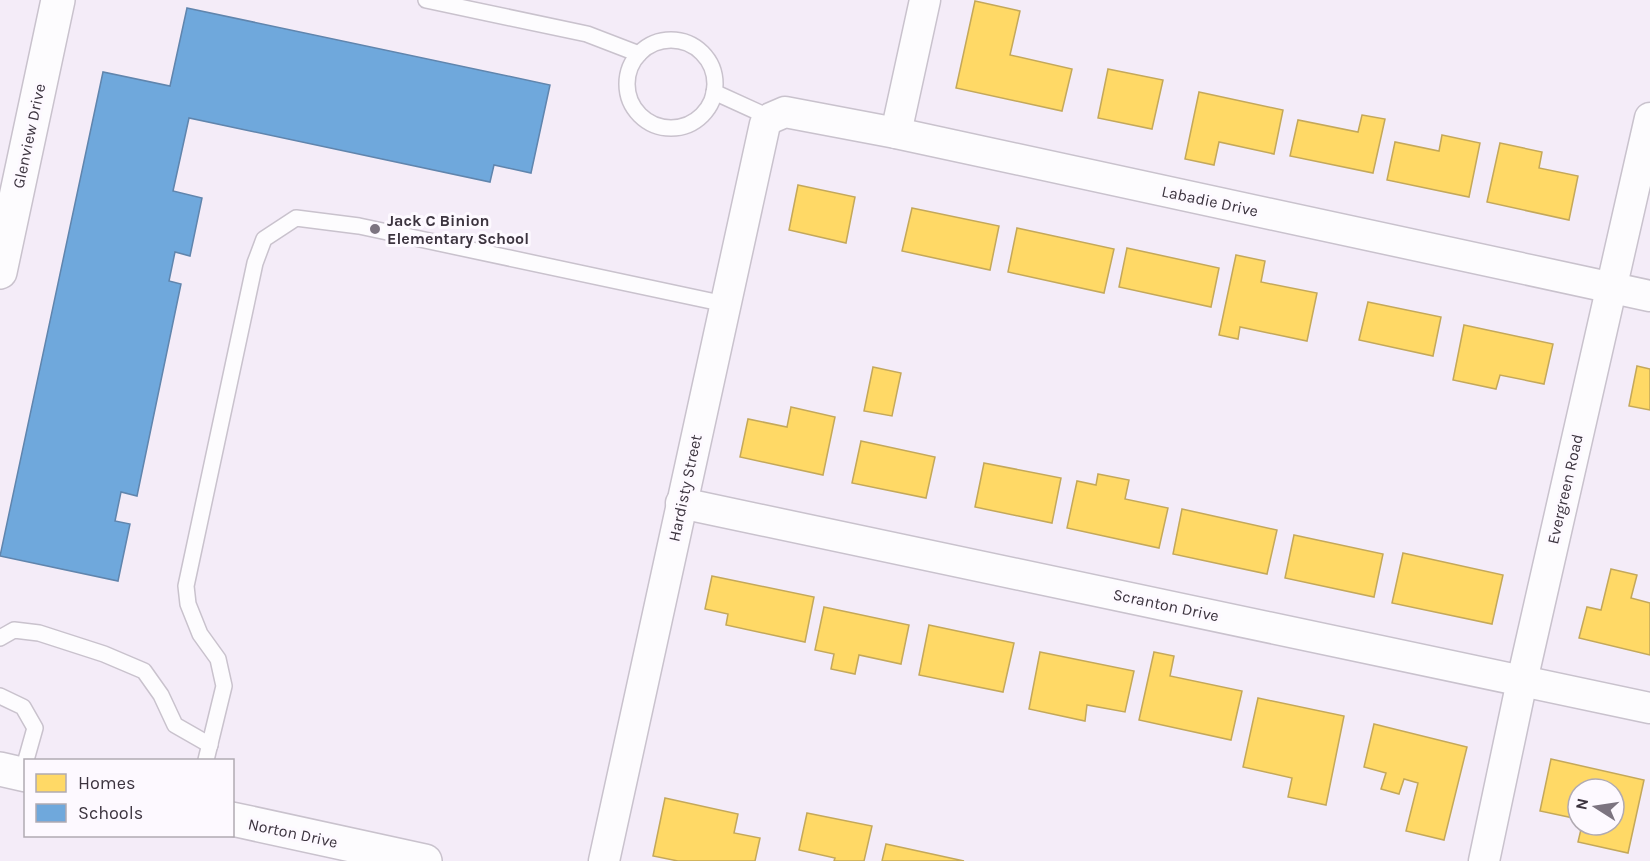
<svg xmlns="http://www.w3.org/2000/svg" width="1650" height="861" font-family="Karla,sans-serif">
<rect width="100%" height="100%" fill="#f4ecf8"/>
<g fill="#ffd966" stroke="#c4a85a" stroke-width="1.5">
<path d="M975,1L1020,11L1010,55L1072,69L1062,111L956,88Z"/>
<path d="M1108,69L1163,80L1152,129L1098,118Z"/>
<path d="M1199,92L1283,110L1274,154L1219,142L1214,165L1185,159Z"/>
<path d="M1362,115L1385,119L1373,173L1290,156L1298,120L1358,132Z"/>
<path d="M1442,135L1480,143L1469,197L1387,180L1395,142L1439,151Z"/>
<path d="M1500,143L1542,152L1539,168L1578,176L1569,220L1487,202Z"/>
<path d="M798,185L855,197L846,243L789,230Z"/>
<path d="M912,208L999,226L990,270L902,251Z"/>
<path d="M1017,228L1114,249L1104,293L1008,272Z"/>
<path d="M1127,248L1219,268L1211,307L1119,287Z"/>
<path d="M1236,255L1265,261L1261,282L1317,293L1307,341L1240,327L1238,339L1219,335Z"/>
<path d="M1368,302L1441,317L1433,356L1359,340Z"/>
<path d="M1464,325L1553,344L1544,384L1500,375L1496,389L1453,380Z"/>
<path d="M1637,366L1650,369V410L1629,406Z"/>
<path d="M873,367L901,373L892,416L864,411Z"/>
<path d="M791,407L835,417L823,475L740,457L748,419L787,427Z"/>
<path d="M861,441L935,457L926,498L852,483Z"/>
<path d="M984,463L1061,478L1052,523L975,507Z"/>
<path d="M1098,474L1129,480L1125,499L1168,508L1159,548L1067,528L1077,481L1096,485Z"/>
<path d="M1182,509L1277,530L1267,574L1173,554Z"/>
<path d="M1294,535L1383,554L1374,597L1285,578Z"/>
<path d="M1403,553L1503,575L1492,624L1392,603Z"/>
<path d="M1611,569L1637,575L1631,598L1650,603V655L1579,638L1587,607L1601,610Z"/>
<path d="M712,576L814,597L805,642L726,625L728,614L705,609Z"/>
<path d="M824,607L909,625L901,664L859,655L855,674L831,669L834,654L815,650Z"/>
<path d="M929,625L1014,643L1003,692L919,675Z"/>
<path d="M1040,652L1134,671L1125,712L1087,705L1085,721L1029,709Z"/>
<path d="M1154,652L1174,656L1170,676L1242,691L1231,740L1139,720Z"/>
<path d="M1258,698L1344,716L1326,805L1288,797L1292,778L1243,767Z"/>
<path d="M1374,724L1467,747L1444,840L1406,831L1418,783L1404,779L1399,794L1381,789L1386,773L1364,767Z"/>
<path d="M1551,759L1644,780L1628,853L1578,842L1582,825H1614V789H1578V819L1540,811Z"/>
<path d="M665,798L738,814L734,833L760,838L755,861H678L653,856Z"/>
<path d="M807,813L872,826L864,861H834L835,858L799,850Z"/>
<path d="M886,844L964,861H882Z"/>
</g>
<path fill="#6fa8dc" stroke="#6085ad" stroke-width="1.5" d="M187,8L550,85L531,173L494,165L490,182L189,118L173,191L202,198L190,256L175,252L169,281L181,284L137,496L121,492L115,521L130,524L118,581L0,556L103,72L170,86Z"/>
<g fill="none" stroke-linecap="round" stroke-linejoin="round">
<g stroke="#c9c2cd" stroke-width="18">
<g id="service">
<path d="M426,0L587,34L639,54"/>
<circle cx="671" cy="84" r="44"/>
<path d="M714,92L771,118"/>
<path d="M0,638L14,630L39,633L104,654L144,671L161,695L175,725L210,745"/>
<path d="M0,696L23,707L35,728L26,760"/>
<path d="M206,760L224,686L218,659L200,634L188,604L186,586L255,263L264,239L296,218L359,226L725,304"/>
</g>
</g>
<g stroke="#c9c2cd" stroke-width="33">
<g id="minor">
<path d="M896,133L925,0"/>
<path d="M681,503L1650,708"/>
<path d="M604,861L765,124L771,118L785,112L896,133L1650,296"/>
<path d="M1484,861L1522,681L1650,118"/>
</g>
</g>
<g stroke="#c9c2cd" stroke-width="36">
<g id="tertiary">
<path d="M0,769L26,775"/>
<path d="M232,819L425,861"/>
</g>
</g>
<g stroke="#c9c2cd" stroke-width="36">
<path id="secondary" d="M0,272L58,0"/>
</g>
<use href="#service" stroke="#fdfcfe" stroke-width="15"/>
<use href="#minor" stroke="#fdfcfe" stroke-width="30"/>
<use href="#tertiary" stroke="#fdfcfe" stroke-width="33"/>
<use href="#secondary" stroke="#fdfcfe" stroke-width="33"/>
</g>
<circle fill="#7c7480" stroke="#fdf9ff" stroke-width="2" cx="375" cy="229" r="6"/>
<g text-anchor="middle" dominant-baseline="central" stroke-width="6" stroke-linejoin="round" paint-order="stroke">
<g font-size="16" fill="#3c343f" stroke="#fdf9ff">
<text transform="translate(29 136) rotate(-78)">Glenview Drive</text>
<text transform="translate(1210 201) rotate(12)">Labadie Drive</text>
<text transform="translate(685 488) rotate(-78)">Hardisty Street</text>
<text transform="translate(1565 489) rotate(-77)">Evergreen Road</text>
<text transform="translate(1166 605) rotate(12)">Scranton Drive</text>
<text transform="translate(293 833) rotate(12)">Norton Drive</text>
</g>
<g font-size="16" font-weight="bold" fill="#3c343f" stroke="#fdf9ff" text-anchor="start">
<text x="387" y="220">Jack C Binion<tspan x="387" dy="18">Elementary School</tspan></text>
</g>
</g>
<rect x="24" y="759" width="210" height="78" fill="#fdf9ff" stroke="#b0aab2" stroke-width="1.5"/>
<rect x="36" y="774" width="30" height="18" fill="#ffd966" stroke="#b0aab2" stroke-width="1.5"/>
<text x="78" y="789" font-size="18" fill="#3c343f">Homes</text>
<rect x="36" y="804" width="30" height="18" fill="#6fa8dc" stroke="#b0aab2" stroke-width="1.5"/>
<text x="78" y="819" font-size="18" fill="#3c343f">Schools</text>
<g transform="translate(1596 807) rotate(282)"><circle r="28" fill="#fdf9ff" stroke="#b0aab2" stroke-width="1.5"/>
<path d="M0-4.5L10 22L0 15L-10 22Z" fill="#7c7480"/>
<text y="-9" font-size="16" font-weight="bold" text-anchor="middle" fill="#3c343f">N</text>
</g>
</svg>
